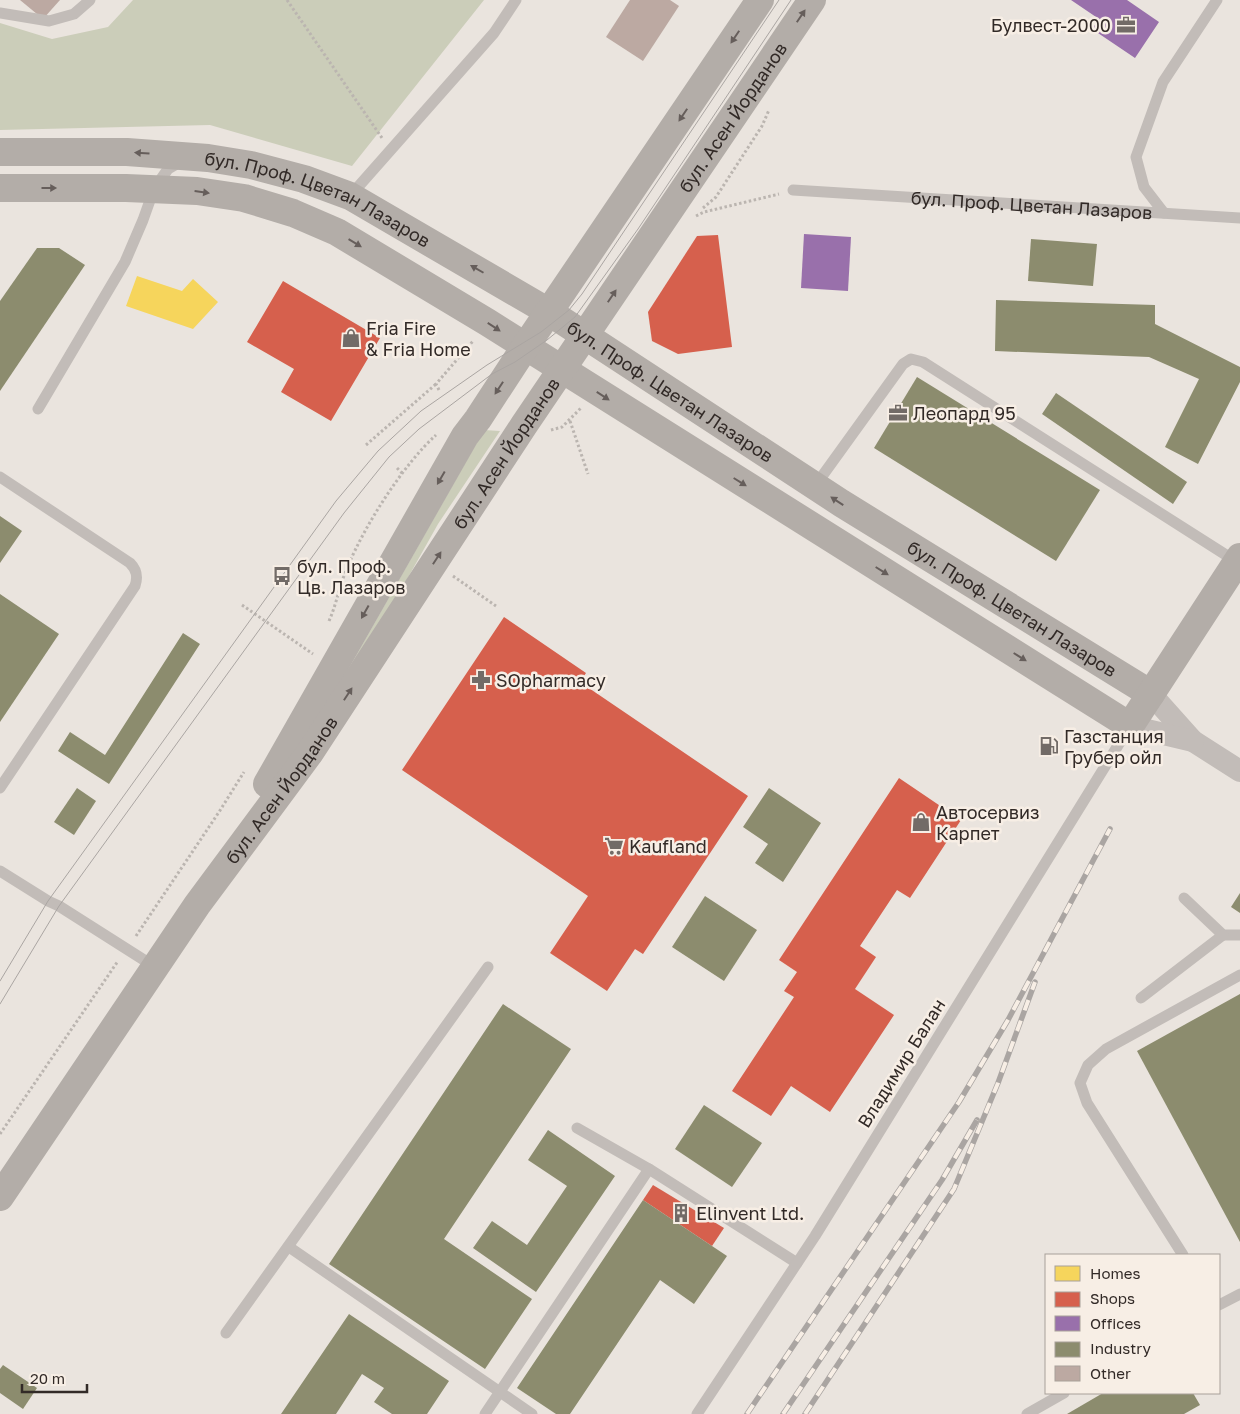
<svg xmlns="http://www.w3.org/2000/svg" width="1240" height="1414" font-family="'Golos Text',sans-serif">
<rect width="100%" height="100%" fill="#eae4de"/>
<g fill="#cbcdb9">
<path d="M133,0H484L352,166L210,125L0,130V23L52,39L108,27Z"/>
<path d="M484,430L500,431L438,524L383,622L320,719Z"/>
</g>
<path fill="#f6d55c" d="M137,276L182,291L193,279L218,302L193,329L126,306Z"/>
<g fill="#d6604d">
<path d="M718,235L732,347L678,354L652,341L648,312L697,236Z"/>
<path d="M283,281L380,338L331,421L281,392L294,369L247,342Z"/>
<path d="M504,617L586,673L580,682L748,796L643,954L635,949L607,991L550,953L588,896L402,770Z"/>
<path d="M899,778L961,820L910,898L897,890L860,946L876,957L855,989L894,1015L830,1112L791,1086L771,1116L732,1091L794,997L784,991L797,972L779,960Z"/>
<path d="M653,1185L724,1228L712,1246L643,1200Z"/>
</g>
<g fill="#9970ab">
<path d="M1071,0H1127L1159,22L1135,58L1092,29L1099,19Z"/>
<path d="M804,234L851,237L848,291L801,288Z"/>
</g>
<g fill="#8c8c6e">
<path d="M1031,239L1097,244L1093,286L1028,281Z"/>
<path d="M37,248H59L85,265L0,391V301Z"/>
<path d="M996,300L1155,305V324L1240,367V382L1198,464L1165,447L1199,379L1149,357L995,351Z"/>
<path d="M917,377L1100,490L1056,561L874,448Z"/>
<path d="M1056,393L1187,482L1173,504L1042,414Z"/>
<path d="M0,516L22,531L0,563Z"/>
<path d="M0,594L59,634L0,722Z"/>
<path d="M183,633L200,644L109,784L58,751L70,732L105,755Z"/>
<path d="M77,788L96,801L74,835L54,822Z"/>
<path d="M769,788L821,823L783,882L755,863L768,844L743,827Z"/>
<path d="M1240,893V913L1231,907Z"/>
<path d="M705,896L757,930L724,981L672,947Z"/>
<path d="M1240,994V1242L1137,1051Z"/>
<path d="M503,1004L571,1049L444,1239L532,1299L485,1369L329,1264Z"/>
<path d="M704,1105L762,1143L732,1187L675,1149Z"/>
<path d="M548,1130L615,1176L536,1292L473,1248L492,1221L527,1245L567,1186L528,1160Z"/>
<path d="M643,1200L727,1256L694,1304L660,1280L570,1414H556L517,1388Z"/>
<path d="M349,1314L449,1381L427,1414H392L374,1402L384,1388L362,1374L336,1414H281Z"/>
<path d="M3,1365L37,1388L23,1409L0,1393V1369Z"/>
<path d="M1103,1393H1193L1200,1405L1184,1414H1067Z"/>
</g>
<g fill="#bca9a2">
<path d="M20,0H60L43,19Z"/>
<path d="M630,0H670L679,6L643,61L606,37Z"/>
</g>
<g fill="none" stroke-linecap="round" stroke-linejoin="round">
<g stroke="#bbb5b0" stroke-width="3" stroke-dasharray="2.5 2.5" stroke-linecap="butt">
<path d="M287,0L382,138"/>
<path d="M703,208L716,197L762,126L769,110"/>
<path d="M696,216L704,212L779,194"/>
<path d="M439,390L436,384L473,341"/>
<path d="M570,421L588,474"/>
<path d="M551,430L562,427L581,408"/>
<path d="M366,445L436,384"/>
<path d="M397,468L403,474"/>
<path d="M453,576L496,606"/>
<path d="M242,605L313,654"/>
<path d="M329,621C337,603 340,583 348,566C365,525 403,465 436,435"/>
<path d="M136,936L219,812L244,772"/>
<path d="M0,1134L118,961"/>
</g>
<g stroke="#c2bcb8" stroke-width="11">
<path d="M0,13L49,21L74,14L90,0"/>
<path id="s1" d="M793,190L1240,218"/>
<path d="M350,196L494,33L516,0"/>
<path d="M1164,213L1144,187L1136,157L1163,82L1217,0"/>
<path d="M38,409L125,262L143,220L154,189L168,169L180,162"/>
<path d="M0,477L130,563C137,570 138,577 135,586L0,788"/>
<path d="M815,486L903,364L911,359L923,362L1237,562"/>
<path d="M0,871L48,901L59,906L155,967"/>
<path d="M1184,898L1223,935H1240"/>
<path d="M1141,998L1223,935"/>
<path d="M577,1128L649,1169L797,1263"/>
<path d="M289,1247L532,1414"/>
<path d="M1183,1255L1087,1103L1080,1083L1088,1065L1106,1049L1240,975"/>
<path d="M1219,1305L1240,1294"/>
<path d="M226,1333L488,967"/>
<path d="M485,1414L649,1169"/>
<path d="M697,1414L815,1236L1130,726"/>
<path d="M1027,1414L1064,1393"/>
</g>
<g stroke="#c2bcb8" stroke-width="22">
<path d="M1151,694L1193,741L1240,771"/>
<path d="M1130,726L1193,741"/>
</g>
<g stroke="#b3ada8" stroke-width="28">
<path id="s2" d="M0,152H127L208,158L251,165L304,179L350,196L549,312L841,503L1151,694"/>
<path d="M0,188H126L197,191L244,198L293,213L337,232L487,322L1130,726L1240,557"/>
<path d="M267,784L465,436L478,419L525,347L760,0"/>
<path id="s3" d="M0,1197L197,905L309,754L524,425L812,0"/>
</g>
<g stroke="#aaa5a2" stroke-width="1">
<path d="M0,981L48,901L336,501L378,451L421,411L487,365L541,332L569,310L582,294L779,0"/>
<path d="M0,1004L59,906L344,513L389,457L419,429L492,374L515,362L547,340L575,317L638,229L791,0"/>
</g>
<g stroke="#aaa5a2" stroke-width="5.5">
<g id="rail">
<path d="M747,1414L959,1102L1008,1020L1110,829"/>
<path d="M783,1414L942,1180L977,1120"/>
<path d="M805,1414L954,1189L998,1083L1035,982"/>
</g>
</g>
<use href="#rail" stroke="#f7eee5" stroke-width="4" stroke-dasharray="11" stroke-linecap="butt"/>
</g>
<defs><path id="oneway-solid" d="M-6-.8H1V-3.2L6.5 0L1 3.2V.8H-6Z" transform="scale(1.25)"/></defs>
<g fill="#665e5b">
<use href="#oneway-solid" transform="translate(801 16) rotate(-56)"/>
<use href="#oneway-solid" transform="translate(735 37) rotate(124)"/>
<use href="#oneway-solid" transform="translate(683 115) rotate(124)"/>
<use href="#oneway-solid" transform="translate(142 153) rotate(-176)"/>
<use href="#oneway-solid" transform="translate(49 188)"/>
<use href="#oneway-solid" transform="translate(202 192) rotate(8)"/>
<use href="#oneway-solid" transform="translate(355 243) rotate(31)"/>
<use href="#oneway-solid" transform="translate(477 269) rotate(-150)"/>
<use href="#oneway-solid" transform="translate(612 296) rotate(-56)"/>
<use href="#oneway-solid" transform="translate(494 327) rotate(33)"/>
<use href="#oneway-solid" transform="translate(499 388) rotate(123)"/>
<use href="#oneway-solid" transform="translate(603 396) rotate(33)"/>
<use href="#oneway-solid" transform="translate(441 478) rotate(120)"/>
<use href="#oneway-solid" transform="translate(740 482) rotate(32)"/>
<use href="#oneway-solid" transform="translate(837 501) rotate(-147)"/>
<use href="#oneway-solid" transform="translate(437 558) rotate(-57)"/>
<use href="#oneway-solid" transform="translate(882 571) rotate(32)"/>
<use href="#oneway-solid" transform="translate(365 612) rotate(119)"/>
<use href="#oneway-solid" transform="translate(1020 657) rotate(32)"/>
<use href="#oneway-solid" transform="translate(348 694) rotate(-57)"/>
</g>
<defs>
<g id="office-bare" transform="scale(1.5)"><path d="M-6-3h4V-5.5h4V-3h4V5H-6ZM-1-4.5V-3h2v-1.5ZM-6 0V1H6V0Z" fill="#726b67" stroke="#f7eee5" stroke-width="2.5" paint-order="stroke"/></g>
<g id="shop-bare" transform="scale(1.5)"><path d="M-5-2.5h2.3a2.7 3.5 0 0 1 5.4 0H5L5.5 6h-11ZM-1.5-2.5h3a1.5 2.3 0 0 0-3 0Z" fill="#726b67" stroke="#f7eee5" stroke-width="2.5" paint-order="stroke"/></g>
<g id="bus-bare" transform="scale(1.5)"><path d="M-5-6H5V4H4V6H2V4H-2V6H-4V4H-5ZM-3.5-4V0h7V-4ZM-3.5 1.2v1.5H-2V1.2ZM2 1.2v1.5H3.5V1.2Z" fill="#726b67" stroke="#f7eee5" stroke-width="2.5" paint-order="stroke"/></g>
<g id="pharmacy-bare" transform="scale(1.5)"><path d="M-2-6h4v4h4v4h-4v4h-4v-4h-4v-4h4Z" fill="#726b67" stroke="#f7eee5" stroke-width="2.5" paint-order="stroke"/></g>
<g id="fuel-bare" transform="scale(1.5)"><path d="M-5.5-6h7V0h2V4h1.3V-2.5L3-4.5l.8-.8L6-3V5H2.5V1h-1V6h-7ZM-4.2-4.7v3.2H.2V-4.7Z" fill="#726b67" stroke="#f7eee5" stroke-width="2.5" paint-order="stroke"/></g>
<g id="supermarket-bare" transform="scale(1.5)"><path d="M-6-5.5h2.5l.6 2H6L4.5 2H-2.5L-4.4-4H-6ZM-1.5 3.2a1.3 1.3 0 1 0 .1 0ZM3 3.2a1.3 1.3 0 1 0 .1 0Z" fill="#726b67" stroke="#f7eee5" stroke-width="2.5" paint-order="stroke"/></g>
<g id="building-bare" transform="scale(1.5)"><path d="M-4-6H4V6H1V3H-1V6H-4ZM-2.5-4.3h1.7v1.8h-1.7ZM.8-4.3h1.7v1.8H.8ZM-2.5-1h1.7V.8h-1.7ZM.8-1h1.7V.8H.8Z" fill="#726b67" stroke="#f7eee5" stroke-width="2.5" paint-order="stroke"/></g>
</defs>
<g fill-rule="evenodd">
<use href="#office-bare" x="1126" y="25"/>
<use href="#shop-bare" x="351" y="338"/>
<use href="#office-bare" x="898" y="413"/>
<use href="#bus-bare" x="282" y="576"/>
<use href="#pharmacy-bare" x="481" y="680"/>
<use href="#fuel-bare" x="1049" y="746"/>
<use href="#shop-bare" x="921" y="822"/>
<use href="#supermarket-bare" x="614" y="846"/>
<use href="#building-bare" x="681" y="1213"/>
</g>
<g text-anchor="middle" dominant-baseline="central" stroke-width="5" stroke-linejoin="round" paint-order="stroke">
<g font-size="18" fill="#322a27" stroke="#f7eee5" text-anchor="start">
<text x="1111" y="25" text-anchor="end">Булвест-2000</text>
<text x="366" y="328">Fria Fire<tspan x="366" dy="21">&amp; Fria Home</tspan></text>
<text x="913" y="413">Леопард 95</text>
<text x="297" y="566">бул. Проф.<tspan x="297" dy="21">Цв. Лазаров</tspan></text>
<text x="496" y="680">SOpharmacy</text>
<text x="1064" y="736">Газстанция<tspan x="1064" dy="21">Грубер ойл</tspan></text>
<text x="936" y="812">Автосервиз<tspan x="936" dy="21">Карпет</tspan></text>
<text x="629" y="846">Kaufland</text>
<text x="696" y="1213">Elinvent Ltd.</text>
</g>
<g font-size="18" fill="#322a27" stroke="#f7eee5">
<text stroke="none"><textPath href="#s3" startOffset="1305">бул. Асен Йорданов</textPath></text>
<text stroke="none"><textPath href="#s2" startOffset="326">бул. Проф. Цветан Лазаров</textPath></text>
<text stroke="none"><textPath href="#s1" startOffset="239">бул. Проф. Цветан Лазаров</textPath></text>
<text stroke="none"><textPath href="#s2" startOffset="731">бул. Проф. Цветан Лазаров</textPath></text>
<text stroke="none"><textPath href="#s3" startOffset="900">бул. Асен Йорданов</textPath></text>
<text stroke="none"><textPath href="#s2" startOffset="1136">бул. Проф. Цветан Лазаров</textPath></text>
<text stroke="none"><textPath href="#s3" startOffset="495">бул. Асен Йорданов</textPath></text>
<text transform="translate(901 1063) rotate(-58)">Владимир Балан</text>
</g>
</g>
<rect x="1045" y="1254" width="175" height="140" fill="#f7eee5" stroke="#a8a099"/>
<rect x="1055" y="1266" width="25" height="15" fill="#f6d55c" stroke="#a8a099"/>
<text x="1090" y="1279" font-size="15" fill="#322a27">Homes</text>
<rect x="1055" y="1292" width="25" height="15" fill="#d6604d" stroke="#a8a099"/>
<text x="1090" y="1304" font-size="15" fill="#322a27">Shops</text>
<rect x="1055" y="1316" width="25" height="15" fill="#9970ab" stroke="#a8a099"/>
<text x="1090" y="1329" font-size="15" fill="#322a27">Offices</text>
<rect x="1055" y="1342" width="25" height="15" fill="#8c8c6e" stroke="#a8a099"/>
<text x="1090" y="1354" font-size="15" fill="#322a27">Industry</text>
<rect x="1055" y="1366" width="25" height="15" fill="#bca9a2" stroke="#a8a099"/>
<text x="1090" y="1379" font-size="15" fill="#322a27">Other</text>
<path d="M22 1384v8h65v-8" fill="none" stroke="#322a27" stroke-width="2.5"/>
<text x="30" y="1384" font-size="15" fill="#322a27" stroke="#f7eee5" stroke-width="4" paint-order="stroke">20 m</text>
</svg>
